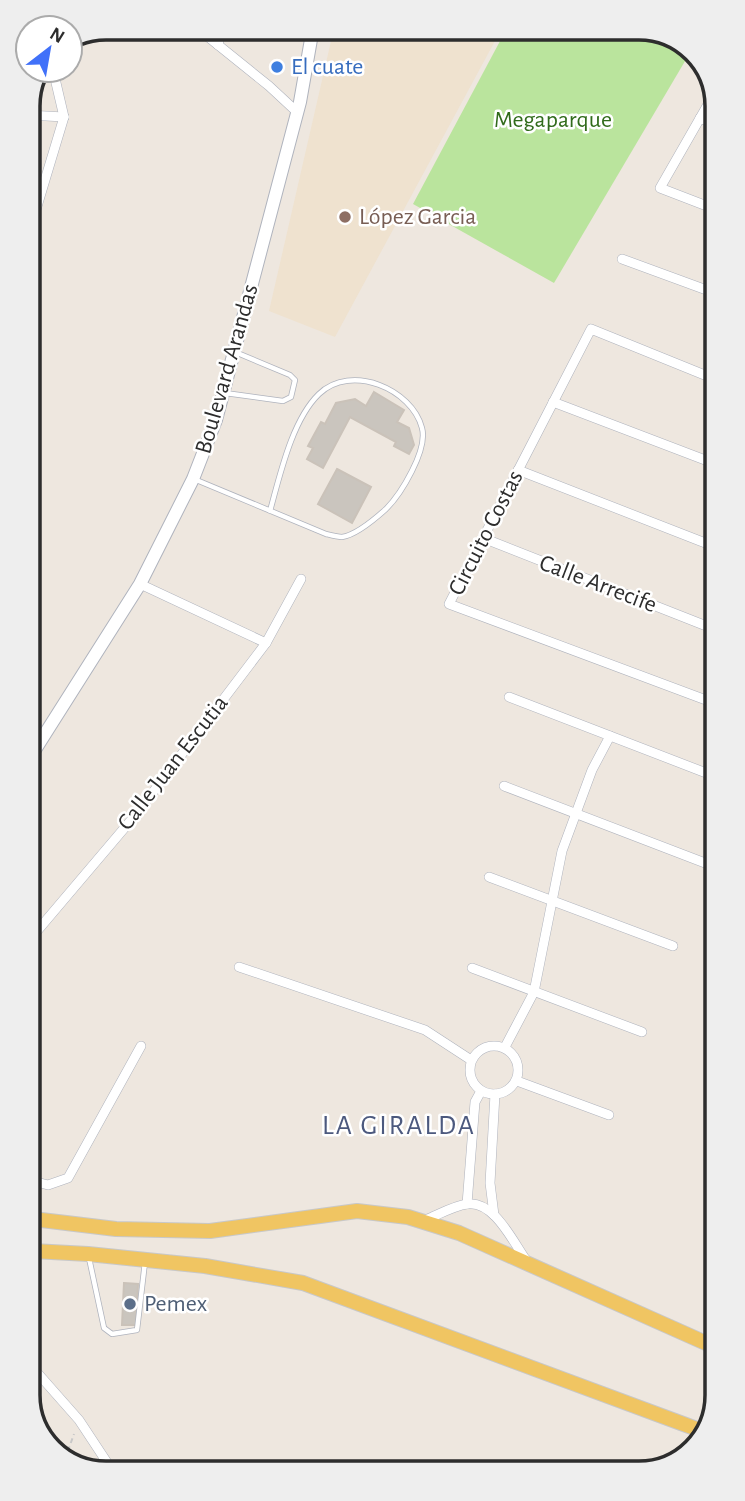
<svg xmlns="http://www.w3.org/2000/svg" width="745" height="1501" font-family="'Alegreya Sans',sans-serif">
<rect width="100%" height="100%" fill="#eee7df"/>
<path fill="#efe2cf" d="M334,28H502L335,337L269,311Z"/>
<path fill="#bae49d" d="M507,28H644L686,44L691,51L554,283L413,204Z"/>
<g fill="#cac5be" stroke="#cac2b9" stroke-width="2">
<path d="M374,392L404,410L397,422L409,428L414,445L409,454L394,446L396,442L350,417L323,468L307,459L313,448L308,446L321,422L325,424L336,403L355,399L366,406Z"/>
<path d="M337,469L371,487L352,523L318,504Z"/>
<path d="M124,1283L138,1284L136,1325H122Z"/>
</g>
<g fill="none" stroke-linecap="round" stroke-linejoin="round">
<g stroke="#afb3bd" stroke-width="6">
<g id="lane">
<path d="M225,393L283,401L291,397L295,380L290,375L235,352"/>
<path d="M194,479L326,534C330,535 337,537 342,537C356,535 376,518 386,509C401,494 428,450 422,428C412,389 351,363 319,394C292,420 280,475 270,511"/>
<path d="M89,1258L104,1328L112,1334L137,1330L145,1262"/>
</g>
</g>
<g stroke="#afb3bd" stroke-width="10">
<g id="street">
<path d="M197,28L269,86L297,112"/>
<path d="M218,45L221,28"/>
<path d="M53,70L64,117"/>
<path d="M711,99L660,188L712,208"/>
<path d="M28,115L64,117"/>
<path d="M700,118L711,123"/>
<path d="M29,233L64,117"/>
<path d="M622,259L712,292"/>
<path d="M712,378L591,329L449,604L714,703"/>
<path d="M553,402L713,463"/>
<path d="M518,470L713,546"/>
<path d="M483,538L714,629"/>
<path d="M140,584L266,643"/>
<path d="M509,697L714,776"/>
<path d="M504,786L705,863"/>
<path d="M489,877L673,946"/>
<path d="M32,937L138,812L266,643L301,579"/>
<path d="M239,967L425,1030L471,1060"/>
<path d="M472,968L642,1032"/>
<circle cx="494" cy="1070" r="24"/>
<path d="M505,1047L534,992L562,851L592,770L610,736"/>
<path d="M517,1081L609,1115"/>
<path d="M33,1181L48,1185L68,1178L141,1046"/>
<path d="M467,1204L475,1102L481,1091"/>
<path d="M494,1215L490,1183L495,1094"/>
<path d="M425,1220C438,1215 453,1206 467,1204C494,1200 513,1242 526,1260"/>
<path d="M34,1369L79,1420L114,1473"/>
</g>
</g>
<g stroke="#afb3bd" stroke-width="14">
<path id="secondary" d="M31,756L140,584L193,479L216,420L300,102L313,28"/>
</g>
<g stroke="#c8c8c8" stroke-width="16">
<g id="primary">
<path d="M33,1219L116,1229L210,1231L357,1211L408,1217L459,1233L717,1348"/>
<path d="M33,1251L88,1254L205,1266L303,1283L705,1432"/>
</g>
</g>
<path stroke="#c8c8c8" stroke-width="2" stroke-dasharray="5 3.5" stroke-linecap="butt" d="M65,1459L74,1434"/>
<use href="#lane" stroke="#fff" stroke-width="4.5"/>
<use href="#street" stroke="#fff" stroke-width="9"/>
<use href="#secondary" stroke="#fff" stroke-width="12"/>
<use href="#primary" stroke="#f0c562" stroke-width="14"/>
</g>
<circle fill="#3f7fe0" stroke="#fff" stroke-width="2.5" cx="277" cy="67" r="7"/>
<circle fill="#8d6e63" stroke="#fff" stroke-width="2.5" cx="345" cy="217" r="7"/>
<circle fill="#5c6f8a" stroke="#fff" stroke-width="2.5" cx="130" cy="1304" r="7"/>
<g text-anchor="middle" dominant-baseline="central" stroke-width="5" stroke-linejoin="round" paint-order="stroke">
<g font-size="24" fill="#366cbe" stroke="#fff" text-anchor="start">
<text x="291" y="67">El cuate</text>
</g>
<g font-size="24" fill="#316b1b" stroke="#fff">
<text x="553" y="120">Megaparque</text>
</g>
<g font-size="24" fill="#785e54" stroke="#fff" text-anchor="start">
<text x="359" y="217">López Garcia</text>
</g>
<g font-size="24" fill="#2d2d2d" stroke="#fff">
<text transform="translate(227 369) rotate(-74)">Boulevard Arandas</text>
<text transform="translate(486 533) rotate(-63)">Circuito Costas</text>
<text transform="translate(598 584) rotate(21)">Calle Arrecife</text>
<text transform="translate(173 763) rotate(-52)">Calle Juan Escutia</text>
</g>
<g font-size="24" fill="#4e5e75" stroke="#fff" text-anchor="start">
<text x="144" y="1304">Pemex</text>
</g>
<g font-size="28" letter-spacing="2" fill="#4c597e" stroke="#fff">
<text x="399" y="1126">LA GIRALDA</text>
</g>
</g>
<path d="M0 0H745V1501H0ZM106 40H639A66 66 0 0 1 705 106V1395A66 66 0 0 1 639 1461H106A66 66 0 0 1 40 1395V106A66 66 0 0 1 106 40Z" fill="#eee" fill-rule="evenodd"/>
<path fill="none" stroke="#2d2d2d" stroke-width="3.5" d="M106 40H639A66 66 0 0 1 705 106V1395A66 66 0 0 1 639 1461H106A66 66 0 0 1 40 1395V106A66 66 0 0 1 106 40Z"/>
<g transform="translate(49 49) rotate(31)"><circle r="33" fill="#ffffff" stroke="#ababab" stroke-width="2"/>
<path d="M0-5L12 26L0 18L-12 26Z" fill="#4171f9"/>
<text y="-10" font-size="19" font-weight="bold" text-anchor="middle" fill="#2d2d2d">N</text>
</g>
</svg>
